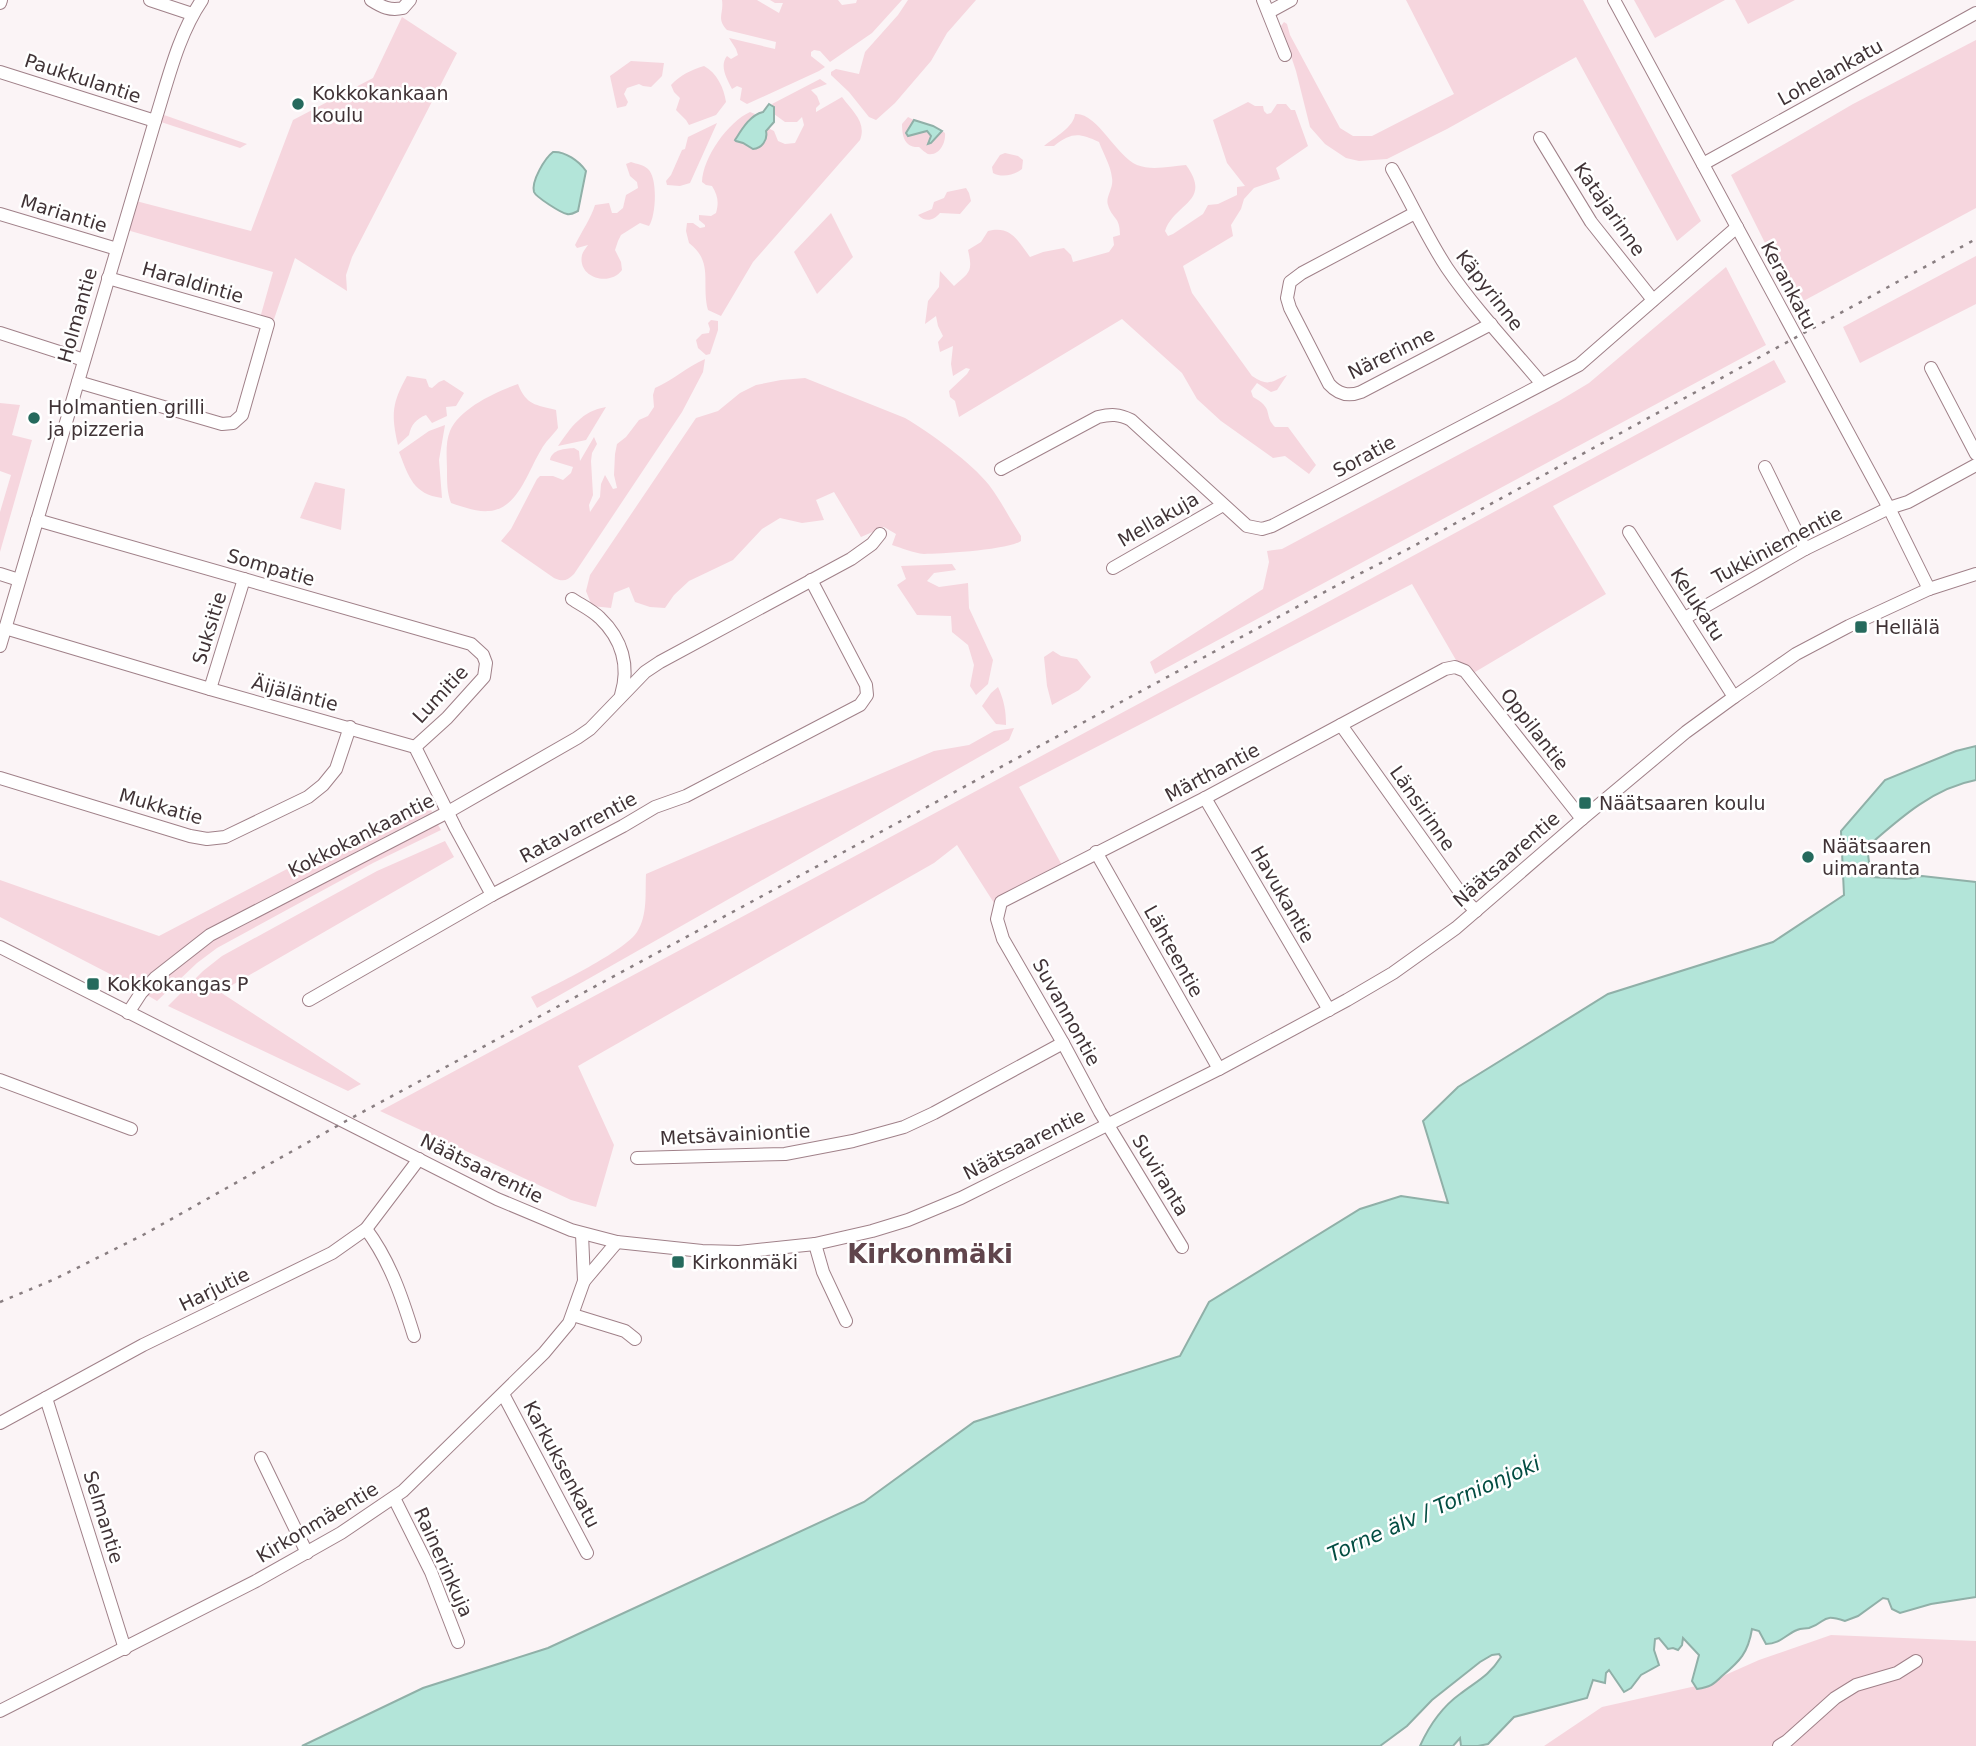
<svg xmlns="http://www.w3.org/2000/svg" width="1976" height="1746" font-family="'DejaVu Sans',sans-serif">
<rect width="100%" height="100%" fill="#fbf4f6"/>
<g fill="#f6d6de">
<path d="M722,0H757L779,13L783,3H775L770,0H838L842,5L856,3L857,0H902L872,33L830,62L820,51L814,50L811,52V56L825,67L819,71L747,104L740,100L742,88L737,86L732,89C727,79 719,66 727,56L731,59L738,55L736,49L729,38L775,49L776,42L727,30C716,18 724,14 722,0Z"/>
<path d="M908,0H976L947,33L931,61L895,103L876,120L869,117L849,92L831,75V72L836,69L859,74L865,52L898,15Z"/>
<path d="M1406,0H1583L1701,221L1677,241L1576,57L1447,129L1387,159L1359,161L1346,158L1325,144L1310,127L1296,71L1281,26L1284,22L1287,24L1290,35L1340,128L1353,136H1372L1454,94Z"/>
<path d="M1634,0H1725L1655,38Z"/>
<path d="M1735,0H1795L1748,24Z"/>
<path d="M402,17L457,53L352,257L346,275L347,291L295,258L273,322L260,318L273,272L127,230L136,201L251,231L293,120L373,78Z"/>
<path d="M1976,40V208L1796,305L1731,175L1853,104Z"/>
<path d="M631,61L664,63L662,76L651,87L643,86L639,84L627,88L624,94L628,102L626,106L617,108L610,76Z"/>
<path d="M704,66C717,73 724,88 726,102L716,115L689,125L686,120L676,110L680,98L674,92L671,85C680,75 691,70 704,66Z"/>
<path d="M820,79L827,84L811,90L817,96L820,104L816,108V112L842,97C852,111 867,122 860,140L753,262L721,316L708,310C701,283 714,262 689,243L686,231L687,223H693L700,228L705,227V225L699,220V215L711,216L716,213C719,202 718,196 712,186L706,185L702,182C703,157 728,122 750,112L755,114L748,121L738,135L739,143H743L753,149L768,128L774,131L778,141L785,144L795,143L804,125L802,117L797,122H785L774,114V107L772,104Z"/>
<path d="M1248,102L1255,106H1263L1264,111L1267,114L1271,113L1277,104H1286L1291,110H1295L1308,146L1276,168L1280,179L1254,188L1244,199L1241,209L1231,225L1233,236L1183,266L1192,293L1252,376C1269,387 1270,382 1287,375L1277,390L1271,392L1257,383L1251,391L1253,397C1275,409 1263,415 1275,427H1288L1316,465L1309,474L1285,456L1273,458L1221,421L1197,399L1182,373L1122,319L959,417L955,401L950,397L949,391L967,374L970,369L966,368L953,376L951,364L953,346L940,352L938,342L943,336L938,326L936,316L925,324L928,301L939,287L940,271L954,286C970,272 973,272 968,250L981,242L988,231C1011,225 1018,241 1030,257L1043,252L1064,248L1071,255L1073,262L1109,252L1114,245L1113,237L1120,235C1120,216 1112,219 1108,205C1105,197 1114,188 1112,178C1111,166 1103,153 1099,142C1079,133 1072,132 1054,146H1044C1055,137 1074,127 1075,114C1097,112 1116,156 1137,165C1152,171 1171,166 1186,165C1213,202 1174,203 1165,231L1168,236L1173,234L1203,214L1208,205L1218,204L1237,195V187L1245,186L1227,163L1213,120Z"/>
<path d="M164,115L247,144L240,148L161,122Z"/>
<path d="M908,117L914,120L911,124L930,133L931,136L928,142L934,140L942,131L945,133C946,142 940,156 928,154C927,154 920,148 919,147C904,148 902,135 902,124Z"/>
<path d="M717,123L690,183L680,186L667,185L666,181L671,175L682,150L685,149L688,137Z"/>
<path d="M1005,153L1018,156L1023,160L1022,169C1015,175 1002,178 993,173L992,167L1000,155Z"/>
<path d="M631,162C637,164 644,165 648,169C658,178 656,216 649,226L640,223L621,235L618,241L615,250L621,262L622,270C610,287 577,278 582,255C583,251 586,248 588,245L577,248L575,245C582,231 591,218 595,205L609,203L612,213H617L623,208L626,195L638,188L637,182L630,176L626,164Z"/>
<path d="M966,188L969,193L971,201L960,214L940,213C934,220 926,223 918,215L932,209L934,202L944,198L947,192Z"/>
<path d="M831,213L853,257L817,294L794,252Z"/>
<path d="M1976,256V304L1860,363L1843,327Z"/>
<path d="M1726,267L1766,345L1155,674L1150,662L1263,589L1269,562L1267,551L1282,549L1559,401L1589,383Z"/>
<path d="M711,320L718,321V330L710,354L706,355L698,348L696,340L702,334L709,333L710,329L708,323Z"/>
<path d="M705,359L703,372L682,412L574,574C567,581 563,582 554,578L501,541L511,529L537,479L540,476H553L563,480L571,473L573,467L550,460C552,449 565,449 574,448L579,451L580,461L594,437L597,444L592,453L591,461L593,495L589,505L590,512L600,497L601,484L605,475L613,489L617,488L614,475L615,454L617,444L626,437L639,420L648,416L654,407L653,395L655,388C673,380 687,367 705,359Z"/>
<path d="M1774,360L1786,382L1553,506L1606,594L1470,675L1460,667L1412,584L1019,787L1063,867L994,903L957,845L934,863L578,1066L614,1145L596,1207L571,1200L380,1111L1291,622Z"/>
<path d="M407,376L426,379L429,387L432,388L439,382L444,380L464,393L456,406L446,407L447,416L432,423L426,415C416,419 411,425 409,435L398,445C391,414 392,403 407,376Z"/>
<path d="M805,378L905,418C929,432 972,463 989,485C1001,501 1010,519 1021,536V541C1008,550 941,554 924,554C913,553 902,548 892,545L896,534L884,527L861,537L834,492L816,500L824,520L802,523L780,518L762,529L733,560L689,581L674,595L665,608L650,607L635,602L629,587L614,593L611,608L592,606L586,591L590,575L696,418L718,411L740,393L756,385L781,380Z"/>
<path d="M518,384C526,405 536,405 556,410L558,428C553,435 545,442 541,450C528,471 518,509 489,511C476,512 463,507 451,503C447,492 447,482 447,470C447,458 445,443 450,431C460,408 496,392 518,384Z"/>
<path d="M0,403L20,405L12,435L32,440L0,552V512L11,475L0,471Z"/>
<path d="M606,407L586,440L558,446C571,427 582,411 606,407Z"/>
<path d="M445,425L439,460L442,498C413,494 409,477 399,452L429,431Z"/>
<path d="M315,482L345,489L341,530L300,518Z"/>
<path d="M952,564L956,570L934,573L927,581L939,587L968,583L969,608L993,660L988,684L976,695L970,686L974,665L968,645L952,632L951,616L917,615L897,585L906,579L901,566Z"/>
<path d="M1053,651L1061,656L1077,659L1091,677L1079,690L1052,705L1047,686L1044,657Z"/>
<path d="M998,687C1004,700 1006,711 1006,725L996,724L982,706L991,693Z"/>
<path d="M1014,728L1009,740L537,1008L531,997C555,985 625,951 637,932C648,915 645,893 646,874L934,751L969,745L994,731Z"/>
<path d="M425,797L432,812L207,930L149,974L137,988L0,917V880L159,936Z"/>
<path d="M436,821L441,830L373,863L217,948L197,963L157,1001L147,995L159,983L213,939Z"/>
<path d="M445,841L454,857L220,992L361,1084L348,1091L168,1006L203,971L222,956L377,871Z"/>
<path d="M1831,1635L1976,1641V1746H1544L1602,1707L1705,1684L1759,1660Z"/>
</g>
<g fill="#b3e5d9" stroke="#90b0a8" stroke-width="2">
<path d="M769,104L774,107V122L766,131C768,140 762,148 753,149L743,143L736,141L735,140C742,129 750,115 763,112Z"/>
<path d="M914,120L933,126L942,131L931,143L928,144L931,136L927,131L908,136L906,133Z"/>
<path d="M553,152C565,151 579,161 586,171L578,211C574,213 571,215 567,214C561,213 536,197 534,192C531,181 545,158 553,152Z"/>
<path d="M1976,746V780C1933,788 1899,819 1867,847L1871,877L1906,879L1922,876L1976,882V1597L1931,1604L1900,1613L1892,1609L1888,1599L1883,1598L1858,1616L1845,1621C1820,1613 1828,1622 1809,1628C1805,1629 1801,1628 1797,1630C1785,1635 1780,1644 1766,1644L1759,1631L1752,1629C1748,1653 1740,1661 1722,1676C1713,1685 1710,1687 1697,1689L1692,1681L1699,1655L1683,1638L1682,1645L1678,1650L1673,1648L1668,1649L1659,1638L1655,1639L1654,1650L1659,1665L1641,1675L1631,1688L1624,1692L1609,1670L1606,1673L1605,1683L1593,1680L1587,1698L1514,1717L1488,1744L1478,1746H1461L1460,1738L1453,1746H1420C1429,1726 1442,1707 1460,1694C1477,1681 1489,1676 1501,1657L1499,1654L1492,1655L1480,1662L1432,1700L1407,1726L1380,1746H302L423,1688L548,1648L864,1502L974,1422L1180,1356L1209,1302L1360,1209L1401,1196L1448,1203L1423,1121L1458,1087L1608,994L1773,942L1844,895L1841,831L1885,780L1956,751Z"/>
</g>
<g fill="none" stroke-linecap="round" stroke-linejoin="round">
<g stroke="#a08189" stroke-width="14">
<g id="minor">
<path d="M150,0L192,14"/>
<path d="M371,0C382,7 390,11 403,8L410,0"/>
<path d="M1263,0L1285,55"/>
<path d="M1614,0L1889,508L1929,589"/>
<path d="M0,3L1,0"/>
<path d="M1269,12L1291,0"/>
<path d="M0,72L155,121"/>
<path d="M1540,138L1591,222L1653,300"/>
<path d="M1703,164L1976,13"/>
<path d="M1392,169C1411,202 1426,236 1447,268C1475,309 1510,346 1542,384"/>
<path d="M1415,213L1302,273L1290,282L1287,298L1290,308L1329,384C1338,394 1348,397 1361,392L1491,324"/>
<path d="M0,214L117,249"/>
<path d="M0,333L84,360"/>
<path d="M1931,368L1976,454"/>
<path d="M78,382L222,424L233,423L242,415L268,324L108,278"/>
<path d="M1765,467L1805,549"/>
<path d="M1001,469L1098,417C1111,414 1119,414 1131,420L1247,526L1262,529L1272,526L1579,365L1737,227"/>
<path d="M37,520L471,644L483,655L486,663L484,677L447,718L415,747"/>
<path d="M1629,532L1734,697"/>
<path d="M1113,568L1223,505"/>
<path d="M0,574L19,580"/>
<path d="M572,599C581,605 592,610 600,618C622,639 630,666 621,695"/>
<path d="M1685,618L1805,549L1889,508L1908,502L1976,465"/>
<path d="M5,628L210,689L415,747L456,829L492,895"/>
<path d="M0,646L155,121C168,80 178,35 202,0"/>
<path d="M210,689L244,579"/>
<path d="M1341,725L1467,902L1476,911"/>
<path d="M0,778L190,836L207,839L225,837L308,797L323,785L336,769L350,727"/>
<path d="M1205,798L1329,1010"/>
<path d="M1096,852L1219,1069"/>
<path d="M0,947L497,1199L571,1230L617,1242L702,1251L739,1252L815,1244L872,1231L908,1220L961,1198L1219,1069L1347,1000L1393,973L1456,928L1582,819L1686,732L1734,697L1796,654L1849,626L1929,589L1976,574"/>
<path d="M309,1000L492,895L623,826L655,807L686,796L860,705L867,695L866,685L811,580"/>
<path d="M128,1013L141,993L155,978L210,935L448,812L577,738L590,729L645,672L660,662L851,559L872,544L880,534"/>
<path d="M0,1080L131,1129"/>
<path d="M637,1158L785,1154L853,1141L904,1127L934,1113L1063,1043"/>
<path d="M366,1229C390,1261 402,1297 414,1336"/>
<path d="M815,1244L823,1272L846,1321"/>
<path d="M1182,1247L1100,1112L1063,1043L1003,939L997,919L1001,902L1205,798L1445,669L1455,667L1465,671L1582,819"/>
<path d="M584,1281L617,1242"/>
<path d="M573,1315L625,1331L635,1339"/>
<path d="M503,1394L587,1553"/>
<path d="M46,1398L125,1649"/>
<path d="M0,1423L143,1345L332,1253L366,1229L419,1159"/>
<path d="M261,1458L307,1553"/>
<path d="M394,1498L431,1572L458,1642"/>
<path d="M0,1711L256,1581L341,1533L403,1491L544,1353L569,1323L584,1281L582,1234"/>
<path d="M1779,1746L1787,1741L1835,1698L1856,1685L1897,1673L1916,1661"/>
</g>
</g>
<use href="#minor" stroke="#fff" stroke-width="12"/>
<path stroke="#897e81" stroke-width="2.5" stroke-dasharray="3.5 7" stroke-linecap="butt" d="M0,1302L55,1279L143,1235L346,1121L1332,588L1412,547L1976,239"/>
</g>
<g fill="#256a5d" stroke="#fff" stroke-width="2.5">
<circle cx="298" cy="104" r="7"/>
<circle cx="34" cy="418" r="7"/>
<rect x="1854" y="620" width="14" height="14" rx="3.5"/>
<rect x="1578" y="796" width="14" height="14" rx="3.5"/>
<circle cx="1808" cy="857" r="7"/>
<rect x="86" y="977" width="14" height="14" rx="3.5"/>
<rect x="671" y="1255" width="14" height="14" rx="3.5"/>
</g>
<g text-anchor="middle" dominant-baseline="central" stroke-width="5" stroke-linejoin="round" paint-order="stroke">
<g font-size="19" fill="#403336" stroke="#fff">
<text transform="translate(1830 72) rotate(-29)">Lohelankatu</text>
<text transform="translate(83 78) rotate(18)">Paukkulantie</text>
<text transform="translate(1610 209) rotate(55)">Katajarinne</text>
<text transform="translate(64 213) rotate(17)">Mariantie</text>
<text transform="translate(193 282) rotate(16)">Haraldintie</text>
<text transform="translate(1789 285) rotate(62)">Kerankatu</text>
<text transform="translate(1490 290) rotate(52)">Käpyrinne</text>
<text transform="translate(77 315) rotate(-74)">Holmantie</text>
<text transform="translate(1391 353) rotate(-26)">Närerinne</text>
<text transform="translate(1364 456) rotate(-28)">Soratie</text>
<text transform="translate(1158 519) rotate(-30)">Mellakuja</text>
<text transform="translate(1777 545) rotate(-28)">Tukkiniementie</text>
<text transform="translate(271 567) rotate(16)">Sompatie</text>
<text transform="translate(1698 604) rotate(57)">Kelukatu</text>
<text transform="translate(209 628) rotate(-73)">Suksitie</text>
<text transform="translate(295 693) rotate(15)">Äijäläntie</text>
<text transform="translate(440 694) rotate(-47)">Lumitie</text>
<text transform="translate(1535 729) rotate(52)">Oppilantie</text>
<text transform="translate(1212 772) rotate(-28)">Märthantie</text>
<text transform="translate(161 806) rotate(16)">Mukkatie</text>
<text transform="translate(1423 808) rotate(55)">Länsirinne</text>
<text transform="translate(578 827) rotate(-28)">Ratavarrentie</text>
<text transform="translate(361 835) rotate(-27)">Kokkokankaantie</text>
<text transform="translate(1506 859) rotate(-41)">Näätsaarentie</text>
<text transform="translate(1283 894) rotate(60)">Havukantie</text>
<text transform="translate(1174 951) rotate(61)">Lähteentie</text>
<text transform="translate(1067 1012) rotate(61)">Suvannontie</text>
<text transform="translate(735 1134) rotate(-3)">Metsävainiontie</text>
<text transform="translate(1024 1144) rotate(-27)">Näätsaarentie</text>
<text transform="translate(482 1168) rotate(26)">Näätsaarentie</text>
<text transform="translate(1161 1175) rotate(59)">Suviranta</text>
<text transform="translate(214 1289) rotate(-26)">Harjutie</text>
<text transform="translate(562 1464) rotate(62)">Karkuksenkatu</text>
<text transform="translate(104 1517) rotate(73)">Selmantie</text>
<text transform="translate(317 1522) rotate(-31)">Kirkonmäentie</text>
<text transform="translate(444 1562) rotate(66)">Rainerinkuja</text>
</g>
<g font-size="19" fill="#403336" stroke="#fff" text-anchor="start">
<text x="312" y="93">Kokkokankaan<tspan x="312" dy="22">koulu</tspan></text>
<text x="48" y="407">Holmantien grilli<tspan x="48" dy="22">ja pizzeria</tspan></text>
<text x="1875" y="627">Hellälä</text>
<text x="1599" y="803">Näätsaaren koulu</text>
<text x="1822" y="846">Näätsaaren<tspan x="1822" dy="22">uimaranta</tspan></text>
<text x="107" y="984">Kokkokangas P</text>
<text x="692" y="1262">Kirkonmäki</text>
</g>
<g font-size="21" font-style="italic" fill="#034d42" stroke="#fff">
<text transform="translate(1434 1509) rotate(-24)">Torne älv / Tornionjoki</text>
</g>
<g font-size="26" font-weight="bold" fill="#60454c" stroke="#fff">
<text x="930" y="1254">Kirkonmäki</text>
</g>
</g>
</svg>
